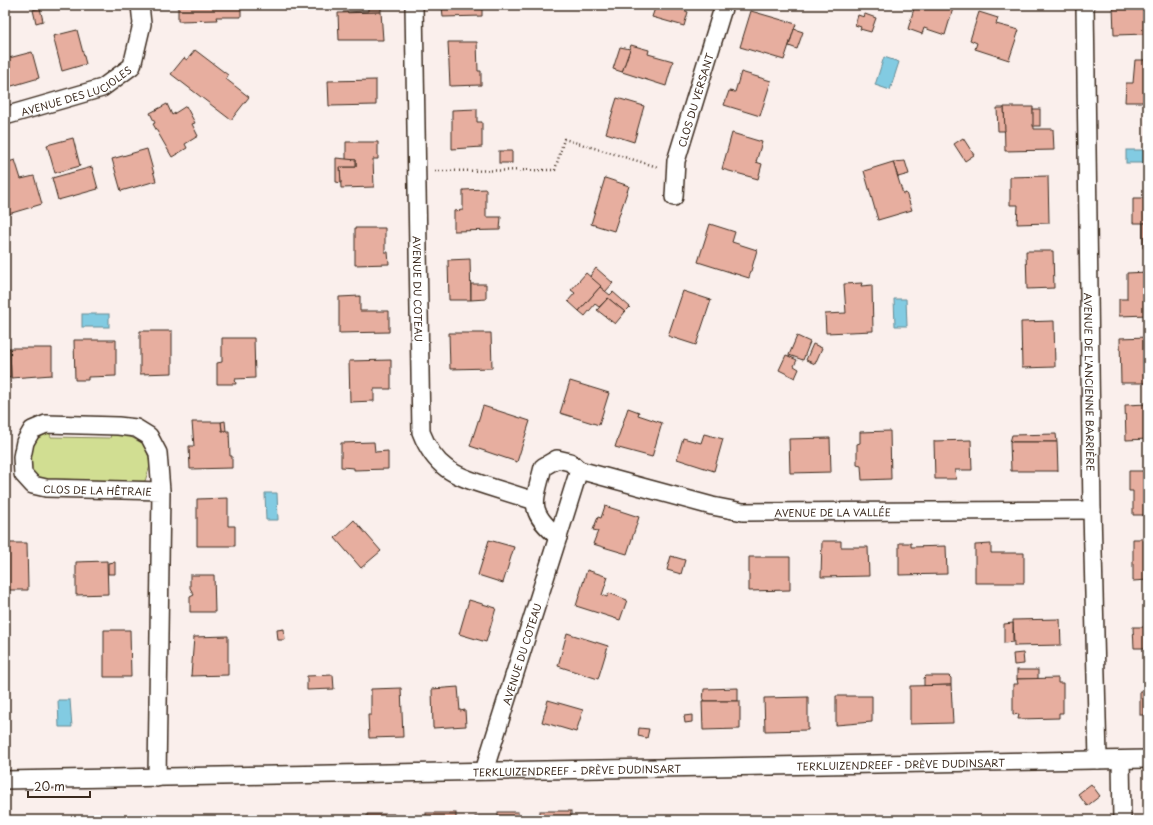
<svg xmlns="http://www.w3.org/2000/svg" width="1153" height="825" font-family="'Playpen Sans',sans-serif">
<rect width="100%" height="100%" fill="#faefec"/>
<filter id="ink" filterUnits="userSpaceOnUse"><feTurbulence type="fractalNoise" baseFrequency=".025" numOctaves="2"/><feDisplacementMap in="SourceGraphic" scale="8" xChannelSelector="R" yChannelSelector="G"/><feConvolveMatrix kernelMatrix="1 2 1 2 8 2 1 2 1" color-interpolation-filters="sRGB"/></filter>
<g filter="url(#ink)">
<path fill="#d1de92" stroke="#868458" d="M49,430L51,437L110,438L112,431L123,433L144,444L151,463L145,481L136,484L40,480L30,470V445L35,436Z"/>
<g fill="#82cbe2" stroke="#668b94">
<path d="M884,57L899,62L890,90L875,85Z"/>
<rect x="1126" y="150" width="22" height="13"/>
<path d="M894,299H906L907,326H895Z"/>
<rect x="82" y="314" width="27" height="13"/>
<path d="M265,493H277L278,520H266Z"/>
<path d="M58,700H70L72,727H59Z"/>
</g>
<g fill="#e7ae9f" stroke="#3b2a1e">
<path d="M178,5H241V17H216L217,20L178,21Z"/>
<path d="M368,5H381V12L343,13V12L368,11Z"/>
<path d="M442,5H482V16L443,17Z"/>
<path d="M656,5H682L681,9L688,12L684,26L652,17Z"/>
<path d="M915,5H954L945,35L924,28L922,34L908,29Z"/>
<path d="M1113,5H1148V34L1114,35Z"/>
<path d="M40,8L43,21L36,23L33,10Z"/>
<path d="M751,11L796,24L784,60L740,47Z"/>
<path d="M381,12L383,40H339L338,13Z"/>
<path d="M979,12L998,18L996,24L1019,30L1009,60L975,49L977,43L970,40Z"/>
<path d="M865,14L876,18L871,32L860,29L861,27L855,25L858,15L864,17Z"/>
<path d="M794,29L803,32L797,49L789,46Z"/>
<path d="M77,30L86,64L62,71L53,36Z"/>
<path d="M448,42H477L478,71H481V85L450,86Z"/>
<path d="M631,45L649,50L648,54L673,61L666,86L622,72Z"/>
<path d="M620,47L630,49L622,72L613,69Z"/>
<path d="M195,50L228,75L226,79L249,97L231,120L171,74L184,58L187,60Z"/>
<path d="M32,52L39,78L5,88V59Z"/>
<path d="M1135,60H1148V102H1125L1126,83H1133Z"/>
<path d="M741,72L771,81L760,116L724,105L729,91L735,92Z"/>
<path d="M376,80V105L329,106L328,81Z"/>
<path d="M617,98L644,106L634,142L606,133Z"/>
<path d="M167,104L172,115L186,106L195,123L192,124L198,136L185,144L187,148L172,157L153,124L155,123L150,113Z"/>
<path d="M1004,107H1033L1034,129H1053L1054,150L1005,151Z"/>
<path d="M997,108H1004L1005,131H998Z"/>
<path d="M477,109V122H482V147L452,149V110Z"/>
<rect x="1033" y="109" width="7" height="17"/>
<path d="M732,133L762,142L756,162L762,164L758,179L722,169Z"/>
<path d="M73,138L80,166L55,173L47,145Z"/>
<path d="M963,138L974,155L965,161L954,144Z"/>
<path d="M346,142H378V159H373L374,187L341,188L340,167H356V160H346Z"/>
<path d="M147,149L156,181L121,191L112,159Z"/>
<rect x="499" y="151" width="13" height="12"/>
<path d="M336,158L356,160V167H340L341,183L336,182Z"/>
<path d="M15,160L21,179L34,176L42,204L5,215V163Z"/>
<path d="M905,161L909,174L898,177L893,162Z"/>
<path d="M893,162L903,194L906,193L912,210L878,220L864,171Z"/>
<path d="M92,167L98,189L58,200L52,178Z"/>
<path d="M1048,176L1049,223L1017,224L1018,205H1010V177Z"/>
<path d="M605,178L629,186L614,231L591,224Z"/>
<path d="M486,189V217H501L500,230L454,231V211L463,210V190Z"/>
<path d="M1133,198H1148V228L1147,223H1133Z"/>
<path d="M1143,223H1147L1148,228V248H1143Z"/>
<path d="M710,224L735,232L732,242L757,250L749,278L698,262Z"/>
<path d="M355,228H385V252H388L389,264L355,265Z"/>
<path d="M1026,251H1053L1054,288L1027,289Z"/>
<path d="M470,259L471,300H449L448,260Z"/>
<path d="M596,268L613,283L605,292L590,276Z"/>
<path d="M1148,272V315L1119,316V299H1127V273Z"/>
<path d="M586,273L601,286L579,311L568,301L575,293L571,290Z"/>
<path d="M862,283L861,286L872,285L873,331L826,333L825,314L846,313L844,284Z"/>
<path d="M471,284H486V299L471,300Z"/>
<path d="M600,287L610,295L613,292L630,307L625,312L608,298L599,307L595,304L585,316L579,311Z"/>
<path d="M683,291L711,300L696,345L668,336Z"/>
<path d="M360,296V311H389V332L339,333V297Z"/>
<path d="M608,298L625,312L615,324L597,310Z"/>
<path d="M1054,321L1055,367L1022,368L1021,322Z"/>
<path d="M140,331H172V373L140,374Z"/>
<path d="M449,333H491L492,368L450,369Z"/>
<path d="M797,336L810,342L803,360L789,355Z"/>
<path d="M1148,337V383H1121L1120,338Z"/>
<path d="M222,338H254L255,378L235,379L236,384H217V363L222,362Z"/>
<path d="M74,340H116V376L88,377V380H75Z"/>
<path d="M813,344L822,348L815,364L806,360Z"/>
<path d="M10,348H52V375L11,378Z"/>
<path d="M10,348L11,378L5,377V349Z"/>
<path d="M786,355L797,360L794,366L799,369L795,378L779,370Z"/>
<path d="M391,360V389H374V401L350,402L349,361Z"/>
<path d="M570,381L609,393L599,425L560,413Z"/>
<path d="M1148,404V439L1126,440L1125,405Z"/>
<path d="M483,406L530,421L517,462L470,446Z"/>
<path d="M628,408L639,412L638,415L662,423L652,457L615,447Z"/>
<path d="M225,421L226,431H222L221,422Z"/>
<path d="M192,422H221L222,431H229L230,456H232V468L190,469L189,446H194Z"/>
<path d="M890,431L891,479L862,480L861,466L857,465V444L860,443V432Z"/>
<path d="M704,434L723,439L714,471L677,459L683,438L701,443Z"/>
<path d="M1056,434L1057,442H1010L1012,435Z"/>
<path d="M830,438L831,472L790,473L789,439Z"/>
<path d="M971,440L972,470H955L956,479H935L934,441Z"/>
<path d="M374,442L375,452L388,451V469L354,470V468L341,467V443Z"/>
<path d="M1010,442H1057L1058,471H1011Z"/>
<path d="M1129,471H1148V515H1133V491H1129Z"/>
<path d="M228,498V526H235V546H197V499Z"/>
<path d="M605,506L639,517L627,554L593,544L598,531L593,530L598,517L601,518Z"/>
<path d="M354,520L381,551L361,568L335,538Z"/>
<path d="M1133,539H1148V580L1133,581Z"/>
<path d="M489,540L514,547L503,583L478,575Z"/>
<path d="M822,541H841V547H868L869,576L821,577Z"/>
<path d="M5,543H27L28,590H5Z"/>
<path d="M899,543H911V547L946,546L947,574L899,575Z"/>
<path d="M991,544V553H1024V583H975V545Z"/>
<path d="M671,556L685,560L681,574L667,570Z"/>
<path d="M749,557H790V590L749,591Z"/>
<path d="M107,561L108,594L76,595V562Z"/>
<path d="M115,562V574H108V563Z"/>
<path d="M587,570L608,577L602,595L607,597L609,593L627,600L620,620L576,606Z"/>
<path d="M190,575H214L215,612H190V597L194,595L190,588Z"/>
<path d="M469,600L496,608L486,642L459,634Z"/>
<path d="M1145,603H1148V648H1134L1133,627H1145Z"/>
<path d="M1060,619L1061,645L1014,646L1013,620Z"/>
<path d="M1013,623V642L1004,643V624Z"/>
<path d="M284,629L285,640H278L277,630Z"/>
<path d="M104,630H130L131,677H104Z"/>
<path d="M567,633L608,646L598,679L558,666Z"/>
<path d="M228,636V675L191,676L194,637Z"/>
<path d="M1023,653L1024,664L1014,665L1013,654Z"/>
<rect x="1017" y="670" width="21" height="9"/>
<path d="M333,675L334,689L307,690V676Z"/>
<path d="M926,676H949L951,678V685L924,686V678Z"/>
<path d="M1058,678V683H1063V713H1059V718L1018,719L1019,714L1013,715V684H1018L1017,679Z"/>
<path d="M951,685L953,723L910,724V686Z"/>
<path d="M458,687L460,711L465,710L466,726L433,728L432,689Z"/>
<path d="M401,688L403,737L369,738L368,715H371V689Z"/>
<path d="M738,688V701H703L704,689Z"/>
<rect x="1140" y="692" width="8" height="23"/>
<path d="M836,696H872V722L836,725Z"/>
<path d="M808,697V730L765,731L764,698Z"/>
<path d="M548,700L583,710L576,732L542,722Z"/>
<path d="M702,701H740V729L703,730Z"/>
<path d="M692,715V722L685,723L684,716Z"/>
<path d="M639,728L649,729L647,738L638,736Z"/>
<path d="M1091,784L1100,796L1087,806L1078,794Z"/>
<rect x="540" y="811" width="31" height="9"/>
<rect x="498" y="812" width="20" height="8"/>
<rect x="426" y="813" width="30" height="7"/>
<path d="M367,814H394L395,820H367Z"/>
<path d="M183,816V820H165V817Z"/>
<path d="M267,816L268,820H231V817Z"/>
<rect x="599" y="816" width="19" height="4"/>
<path d="M143,817V820H106V818Z"/>
<rect x="475" y="817" width="23" height="3"/>
<rect x="1015" y="819" width="49" height="1"/>
</g>
<g fill="none" stroke-linecap="round" stroke-linejoin="round">
<g stroke="#3b2a1e" stroke-width="20">
<g id="street">
<path id="s1" d="M414,5L421,432C435,468 453,475 487,486C503,491 519,496 535,501"/>
<path id="s2" d="M1085,5L1092,510L1098,760"/>
<path id="s3" d="M5,116L102,88L132,66L142,24L140,5"/>
<path id="s4" d="M674,197L676,161L724,5"/>
<path d="M557,459L570,462L579,470L558,537C527,510 534,504 543,467Z"/>
<path id="s5" d="M579,470L712,506L743,512L1092,510"/>
<path d="M1121,760L1122,820"/>
<path id="s6" d="M484,771L558,537"/>
<path id="s7" d="M157,778L161,491L158,453L149,436L136,428L118,426L46,424L32,430L25,442L22,457L23,474L33,485L46,488L161,491"/>
<path id="s8" d="M5,780L1148,759"/>
</g>
</g>
<path stroke="#3b2a1e" stroke-width="2.5" stroke-dasharray="1 3" stroke-linecap="butt" d="M435,171L555,170L564,139L658,167"/>
<use href="#street" stroke="#fff" stroke-width="17"/>
</g>
</g>
<g text-anchor="middle" dominant-baseline="central" stroke-width="3.5" stroke-linejoin="round" paint-order="stroke">
<g font-size="10" fill="#3b2a1e" stroke="#fff">
<text stroke="none"><textPath href="#s3" startOffset="76">AVENUE DES LUCIOLES</textPath></text>
<text stroke="none"><textPath href="#s4" startOffset="100">CLOS DU VERSANT</textPath></text>
<text stroke="none"><textPath href="#s1" startOffset="284">AVENUE DU COTEAU</textPath></text>
<text stroke="none"><textPath href="#s2" startOffset="377">AVENUE DE L'ANCIENNE BARRIÈRE</textPath></text>
<text stroke="none"><textPath href="#s7" startOffset="591">CLOS DE LA HÊTRAIE</textPath></text>
<text stroke="none"><textPath href="#s5" startOffset="259">AVENUE DE LA VALLÉE</textPath></text>
<text stroke="none"><textPath href="#s6" startOffset="123">AVENUE DU COTEAU</textPath></text>
<text stroke="none"><textPath href="#s8" startOffset="896">TERKLUIZENDREEF - DRÈVE DUDINSART</textPath></text>
<text stroke="none"><textPath href="#s8" startOffset="572">TERKLUIZENDREEF - DRÈVE DUDINSART</textPath></text>
</g>
</g>
<rect width="1153" height="825" fill="none" stroke="#fff" stroke-width="20"/>
<rect x="10" y="10" width="1133" height="805" fill="none" stroke="#3b2a1e" stroke-width="1.5" filter="url(#ink)"/>
<path d="M28 791v6h62v-6" fill="none" stroke="#3b2a1e" stroke-width="2"/>
<text x="34" y="791" font-size="12" fill="#3b2a1e" stroke="#ffffff" stroke-width="3" paint-order="stroke">20 m</text>
</svg>
